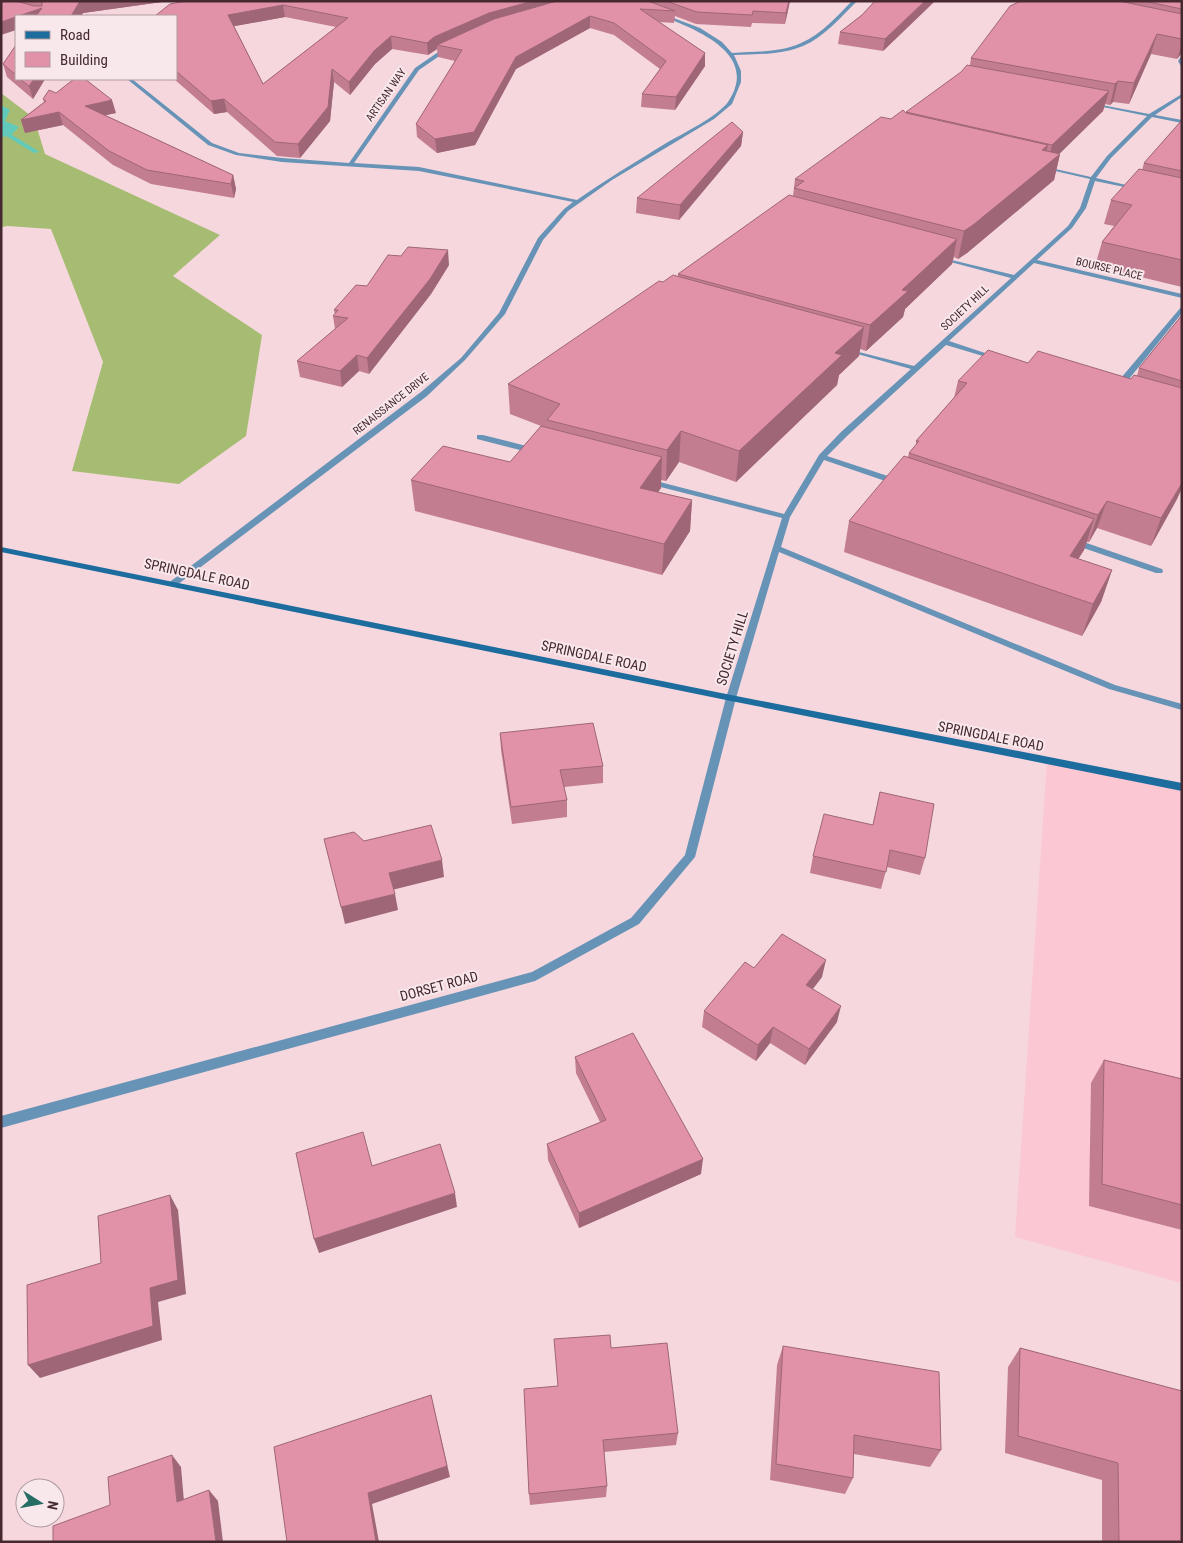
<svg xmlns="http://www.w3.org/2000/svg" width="1183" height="1543" font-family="'Roboto Condensed',sans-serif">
<rect width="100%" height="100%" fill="#f6d7de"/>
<path fill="#fac7d3" d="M1047,761L1182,787V1283L1015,1237Z"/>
<path fill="#a7bc73" d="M1,93L34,118L45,154L220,235L173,276L262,335L246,436L179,484L72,471L103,362L51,229L8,226L1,227Z"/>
<path fill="#62caba" d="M1,105L10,110L5,121L19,127L10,136L1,137Z"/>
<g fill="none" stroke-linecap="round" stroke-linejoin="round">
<path fill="#62caba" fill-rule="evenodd" d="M1,128L38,151L39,152L34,153L1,133Z"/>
<g fill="#6693b6" fill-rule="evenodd">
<path d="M852,1H857C841,17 824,37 803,46C781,55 757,54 734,55L741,71V82L732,104L714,119L612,180L568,211L543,240L505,314L465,360L427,396L177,585H171L170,583L171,581L421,392L461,358L499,313L538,238L564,209L573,202L419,171L282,162L236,155L208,145L127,79H132L212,143L239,153L282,158L349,163L415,68L447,46H451V48L419,70L354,163L419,167L577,200C607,179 637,161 668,142C684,133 718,116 728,102C761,53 694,29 660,15V13L700,28L722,42L732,53C755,51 780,53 801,43C822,34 837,16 852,1Z"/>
<path d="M1182,55V68L1178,61Z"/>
<path d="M1182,94V97L1155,115L1182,120V123L1152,117L1111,158L1096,178L1139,188V190L1095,181L1086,208L1072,228L1037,260L1182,294V298L1034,263L949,341L997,357V359H993L946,345L847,436L827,456L900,480V484H894L824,460L790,517L781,547L1115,685L1182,704V710L1109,689L779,552L736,698L695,857L639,924L535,981L1,1128V1116L532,972L631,918L685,855L726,698L782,518L645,483L644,481L648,479L784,514L819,455L841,432L911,369L847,351V349L914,366L1011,278L939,259V257L1014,275L1068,226L1080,208L1090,179L1042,168V166L1091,177L1107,156L1147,116L1093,105L1091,103L1149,114Z"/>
<path d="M1182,306V313L1121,389H1115V385Z"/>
<path d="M477,435H483L538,449L539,451L535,453H532L477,439Z"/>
<path d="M1069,539H1075L1162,569L1163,571L1162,573H1156L1069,543Z"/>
</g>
<path fill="#1c6c9e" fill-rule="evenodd" d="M1,547L731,695L1182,783V791L731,701L1,552Z"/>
</g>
<g fill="#c27e90" fill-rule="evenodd">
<path d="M1,1H169L83,13L81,16H16Z"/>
<path d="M180,1H790L785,24L752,23L751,27L696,24L675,16L674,23L659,22L705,53V66L675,110L641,107L642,94L660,69L614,35L590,28L516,69L475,145L437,153L417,137L416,124L455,61L438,57L437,49L428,55L392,49L375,64L350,95L334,82L330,121L300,158L277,156L227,112L214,114L174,79H176V16ZM285,17L336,27L263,84L234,26Z"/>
<path d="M875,1H935L883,51L838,44L840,32L862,15Z"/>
<path d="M1021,1H1182V53L1177,59L1151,54L1129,104L1113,102L1110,105L1105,104L1103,111L1059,154H1060L1054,180L967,253L958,259L954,257L952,264L905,309L903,317L866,351L860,349L859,356L839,375L837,385L736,482L679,462L666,481L661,480V488L658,492L692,500L690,531L662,575L415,511L411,480L510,462L541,426L510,414L508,384L663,282L678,277V274L793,196L795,179L891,119L906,113L961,72L970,65L971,58Z"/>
<path d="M16,45V79H45L33,99L7,77L3,64Z"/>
<path d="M56,93L116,113L105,115L233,175L236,189L234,198L151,184L113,165L63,125L25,133L21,120L44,102L43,99Z"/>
<path d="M1182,120V287L1095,266L1102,242L1114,226L1104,224L1111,200L1142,170L1144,163Z"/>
<path d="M743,132L741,146L679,220L636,213L637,198Z"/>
<path d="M449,265L431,294L369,374L359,371L342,387L300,377L297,361L335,329L333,316L335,314L334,310L367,286Z"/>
<path d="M1182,315V488L1177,499L1151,546L1097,528L1089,542H1087L1084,550L1078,559L1112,570L1101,602L1082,636L844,552L849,521L908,457L909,453L916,445V441L954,398L958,381L1028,363L1131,379L1137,376L1139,368Z"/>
<path d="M500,733L603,766V783L564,787L567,800V817L512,824L501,750Z"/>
<path d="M880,792L925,858L920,875L887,867L881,889L810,873L813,856L873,825Z"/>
<path d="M754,968L822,977L812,989L837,1022L805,1065L770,1043L756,1061L702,1027L704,1011Z"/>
<path d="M575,1057L701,1174L579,1228L548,1160L547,1144L600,1122L576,1073Z"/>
<path d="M1104,1060L1182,1079V1230L1089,1206L1091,1083Z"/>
<path d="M783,1346L941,1450L930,1467L854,1454L853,1478L845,1494L770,1480L777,1365Z"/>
<path d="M611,1348L678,1433L676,1445L604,1452L607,1486L606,1497L530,1505L529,1494Z"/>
<path d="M1020,1348L1182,1391V1542H1102V1480L1005,1453L1008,1367Z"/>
</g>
<g fill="#9e6676">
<path d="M80,1H169L83,13L81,16H71Z"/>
<path d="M533,1H576L437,45V49L428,55L427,43L434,37L489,13Z"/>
<path d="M789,1H790L785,24L786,13Z"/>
<path d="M925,1H935L883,51L885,39Z"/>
<path d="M283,5L285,17L230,27L228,15Z"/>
<path d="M42,8L45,16H17Z"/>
<path d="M590,16V28L516,69L475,145L437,153L435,139L516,57Z"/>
<path d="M16,17V30L1,35V22Z"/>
<path d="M1157,34L1151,54L1129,104L1134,83Z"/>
<path d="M391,36L392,49L375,64L350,95L349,82L374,51Z"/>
<path d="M1182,43V53L1177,59Z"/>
<path d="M705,53V66L675,110L676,97Z"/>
<path d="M332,69L334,82L330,121L300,158L298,144Z"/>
<path d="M34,79H45L33,99L29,86Z"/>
<path d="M1118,81L1113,102L1110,105L1115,84Z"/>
<path d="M1109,91L1103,111L1049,164L1060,154L1054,180L967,253L958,259L964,231L1048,145L1042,169L1047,165L1052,145Z"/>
<path d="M224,99L227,112L214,114L211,101Z"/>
<path d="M112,100L116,113L88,119L85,106Z"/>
<path d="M59,112L63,125L25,133L21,120Z"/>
<path d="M743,132L741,146L679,220L680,205Z"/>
<path d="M233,175L236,189L234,198L231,184Z"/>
<path d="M957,239L952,264L905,309L903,317L866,351L870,325L902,290Z"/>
<path d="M448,250L449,265L431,294L369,374L367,358Z"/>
<path d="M864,327L859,356L839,375L837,385L736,482L739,451L835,353Z"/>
<path d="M357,355L359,371L342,387L340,371Z"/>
<path d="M681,431L679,462L666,481L667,450Z"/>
<path d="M662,457L661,488L639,519L640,488Z"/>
<path d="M1182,479V488L1177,499L1151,546L1161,518Z"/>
<path d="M692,500L690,531L662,575L664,544Z"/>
<path d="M1107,501L1097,528L1089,542L1098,515Z"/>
<path d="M1094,519L1084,550L1060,588L1070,556Z"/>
<path d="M1112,570L1101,602L1082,636L1093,604Z"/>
<path d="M442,860L444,877L392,890L389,873Z"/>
<path d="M395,894L398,910L345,924L341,907Z"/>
<path d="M826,960L822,977L803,1002L806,985Z"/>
<path d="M841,1006L837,1022L805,1065L809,1049Z"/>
<path d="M773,1027L770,1043L756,1061L758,1045Z"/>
<path d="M703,1159L701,1174L579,1228V1213Z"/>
<path d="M455,1193L457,1207L319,1253L314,1239Z"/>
<path d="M170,1195L178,1210L186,1294L158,1302L162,1340L40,1378L28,1365L150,1288Z"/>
<path d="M431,1395L450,1477L372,1504L379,1542H376L368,1493Z"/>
<path d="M172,1455L181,1467L185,1513L177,1502Z"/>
<path d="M209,1490L218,1501L223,1542H216Z"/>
</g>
<g fill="#e292a8" stroke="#9e6676" fill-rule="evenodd">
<path d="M1,1H16L34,6H42V2L39,1H80L71,16H36L42,8L1,22Z"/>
<path d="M186,1H533L489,13L434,37L427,43L391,36L374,51L349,82L332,69L328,107L298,144L275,142L224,99L211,101L176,71V16H155L170,4ZM283,5L348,18L263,84L228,15Z"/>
<path d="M557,1H648L675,11L640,9L705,53L676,97L642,94L666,61L614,23L590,16L516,57L474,132L435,139L416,124L462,50L437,45L494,19Z"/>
<path d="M666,1H789L786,13L753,11L752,15L697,12Z"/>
<path d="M875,1H925L885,39L840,32L862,15Z"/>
<path d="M1021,1H1119L1182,14V39L1157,34L1134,83L1118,81L1115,84L971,58L1010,6Z"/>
<path d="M1144,1H1182V9Z"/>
<path d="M16,45V75L3,64Z"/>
<path d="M967,65L1109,91L1052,145L906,112L961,72Z"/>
<path d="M20,79H34L29,86Z"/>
<path d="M74,79H85L112,100L85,106L233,175L231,184L147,170L109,151L59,112L21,120L46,101L43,99L49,90L56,93Z"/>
<path d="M903,110L906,113L1048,145L1042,150L1060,154L973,225L964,231L794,188L804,181L795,179L881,117L891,119Z"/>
<path d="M1182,120V171L1144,163Z"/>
<path d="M732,122L743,132L680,205L637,198Z"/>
<path d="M1139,169L1182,178V260L1102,242L1132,205L1111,200Z"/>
<path d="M789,195L957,239L902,290L908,291L870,325L678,274Z"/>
<path d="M408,247L448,250L430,279L367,358L357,355L340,371L297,361L348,318L333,316L338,310H334L356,285L367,286L388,255L401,256Z"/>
<path d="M673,275L864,327L835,353L842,355L739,451L681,431L667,450L547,420L560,404L508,384L659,281L663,282Z"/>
<path d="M1182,315V381L1139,368Z"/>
<path d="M988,350L1028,363L1038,351L1131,379L1134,375L1182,388V483L1161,518L1107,501L1098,515L909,453L919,441H916L967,383L958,381Z"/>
<path d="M541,426L662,457L640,488L692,500L664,544L411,480L443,446L510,462Z"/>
<path d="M904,456L1094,519L1070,556L1112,570L1093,604L849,521Z"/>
<path d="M593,723L603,766L560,770L567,800L511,807L500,733Z"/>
<path d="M880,792L934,804L925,858L890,850L886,872L813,856L824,814L873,825Z"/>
<path d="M431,825L442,860L389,873L395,894L341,907L324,839L354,832L364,841Z"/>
<path d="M782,934L826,960L806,985L841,1006L809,1049L773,1027L758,1045L704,1011L745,962L754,968Z"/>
<path d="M633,1033L703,1159L579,1213L547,1144L606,1120L575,1057Z"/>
<path d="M1104,1060L1182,1079V1205L1102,1184Z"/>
<path d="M363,1132L372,1166L440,1144L455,1193L314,1239L296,1153Z"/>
<path d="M170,1195L178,1280L150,1288L153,1326L28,1365L27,1285L101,1263L98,1216Z"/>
<path d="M610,1335L611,1348L667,1343L678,1433L603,1440L607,1486L529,1494L524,1389L558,1386L554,1339Z"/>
<path d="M783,1346L939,1372L941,1450L854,1435L853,1478L776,1464Z"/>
<path d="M1020,1348L1182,1391V1542H1119L1118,1463L1018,1436Z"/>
<path d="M431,1395L447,1466L368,1493L376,1542H287L274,1447Z"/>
<path d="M172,1455L177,1502L209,1490L216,1542H53V1526L110,1505L108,1477Z"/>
</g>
<g text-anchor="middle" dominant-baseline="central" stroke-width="4" stroke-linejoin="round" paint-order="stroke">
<g font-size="11" fill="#452830" stroke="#f8e8ec">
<text transform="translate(386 95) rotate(-55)">ARTISAN WAY</text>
<text transform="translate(1109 269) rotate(13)">BOURSE PLACE</text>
<text transform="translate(965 308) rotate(-43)">SOCIETY HILL</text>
<text transform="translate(391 404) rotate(-38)">RENAISSANCE DRIVE</text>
</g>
<g font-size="14" fill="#452830" stroke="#f8e8ec">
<text transform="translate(197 574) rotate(12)">SPRINGDALE ROAD</text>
<text transform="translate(732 648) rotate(-73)">SOCIETY HILL</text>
<text transform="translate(594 656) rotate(12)">SPRINGDALE ROAD</text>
<text transform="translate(991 736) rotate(11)">SPRINGDALE ROAD</text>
<text transform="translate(439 986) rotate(-15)">DORSET ROAD</text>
</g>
</g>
<rect width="1183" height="1543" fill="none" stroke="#452830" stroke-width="5"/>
<rect x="15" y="15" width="162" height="65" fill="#f8e8ec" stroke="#b09ba1"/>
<rect x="25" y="31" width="25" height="8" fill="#1c6c9e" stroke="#b09ba1"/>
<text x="60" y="40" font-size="15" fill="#452830">Road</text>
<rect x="25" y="52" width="25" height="15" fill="#e292a8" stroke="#b09ba1"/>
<text x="60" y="65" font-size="15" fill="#452830">Building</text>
<g transform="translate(40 1503) rotate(101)"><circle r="24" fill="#f8e8ec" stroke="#b09ba1"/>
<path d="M0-4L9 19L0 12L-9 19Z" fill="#266d63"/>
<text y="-8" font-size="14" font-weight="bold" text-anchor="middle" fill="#452830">N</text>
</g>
</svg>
